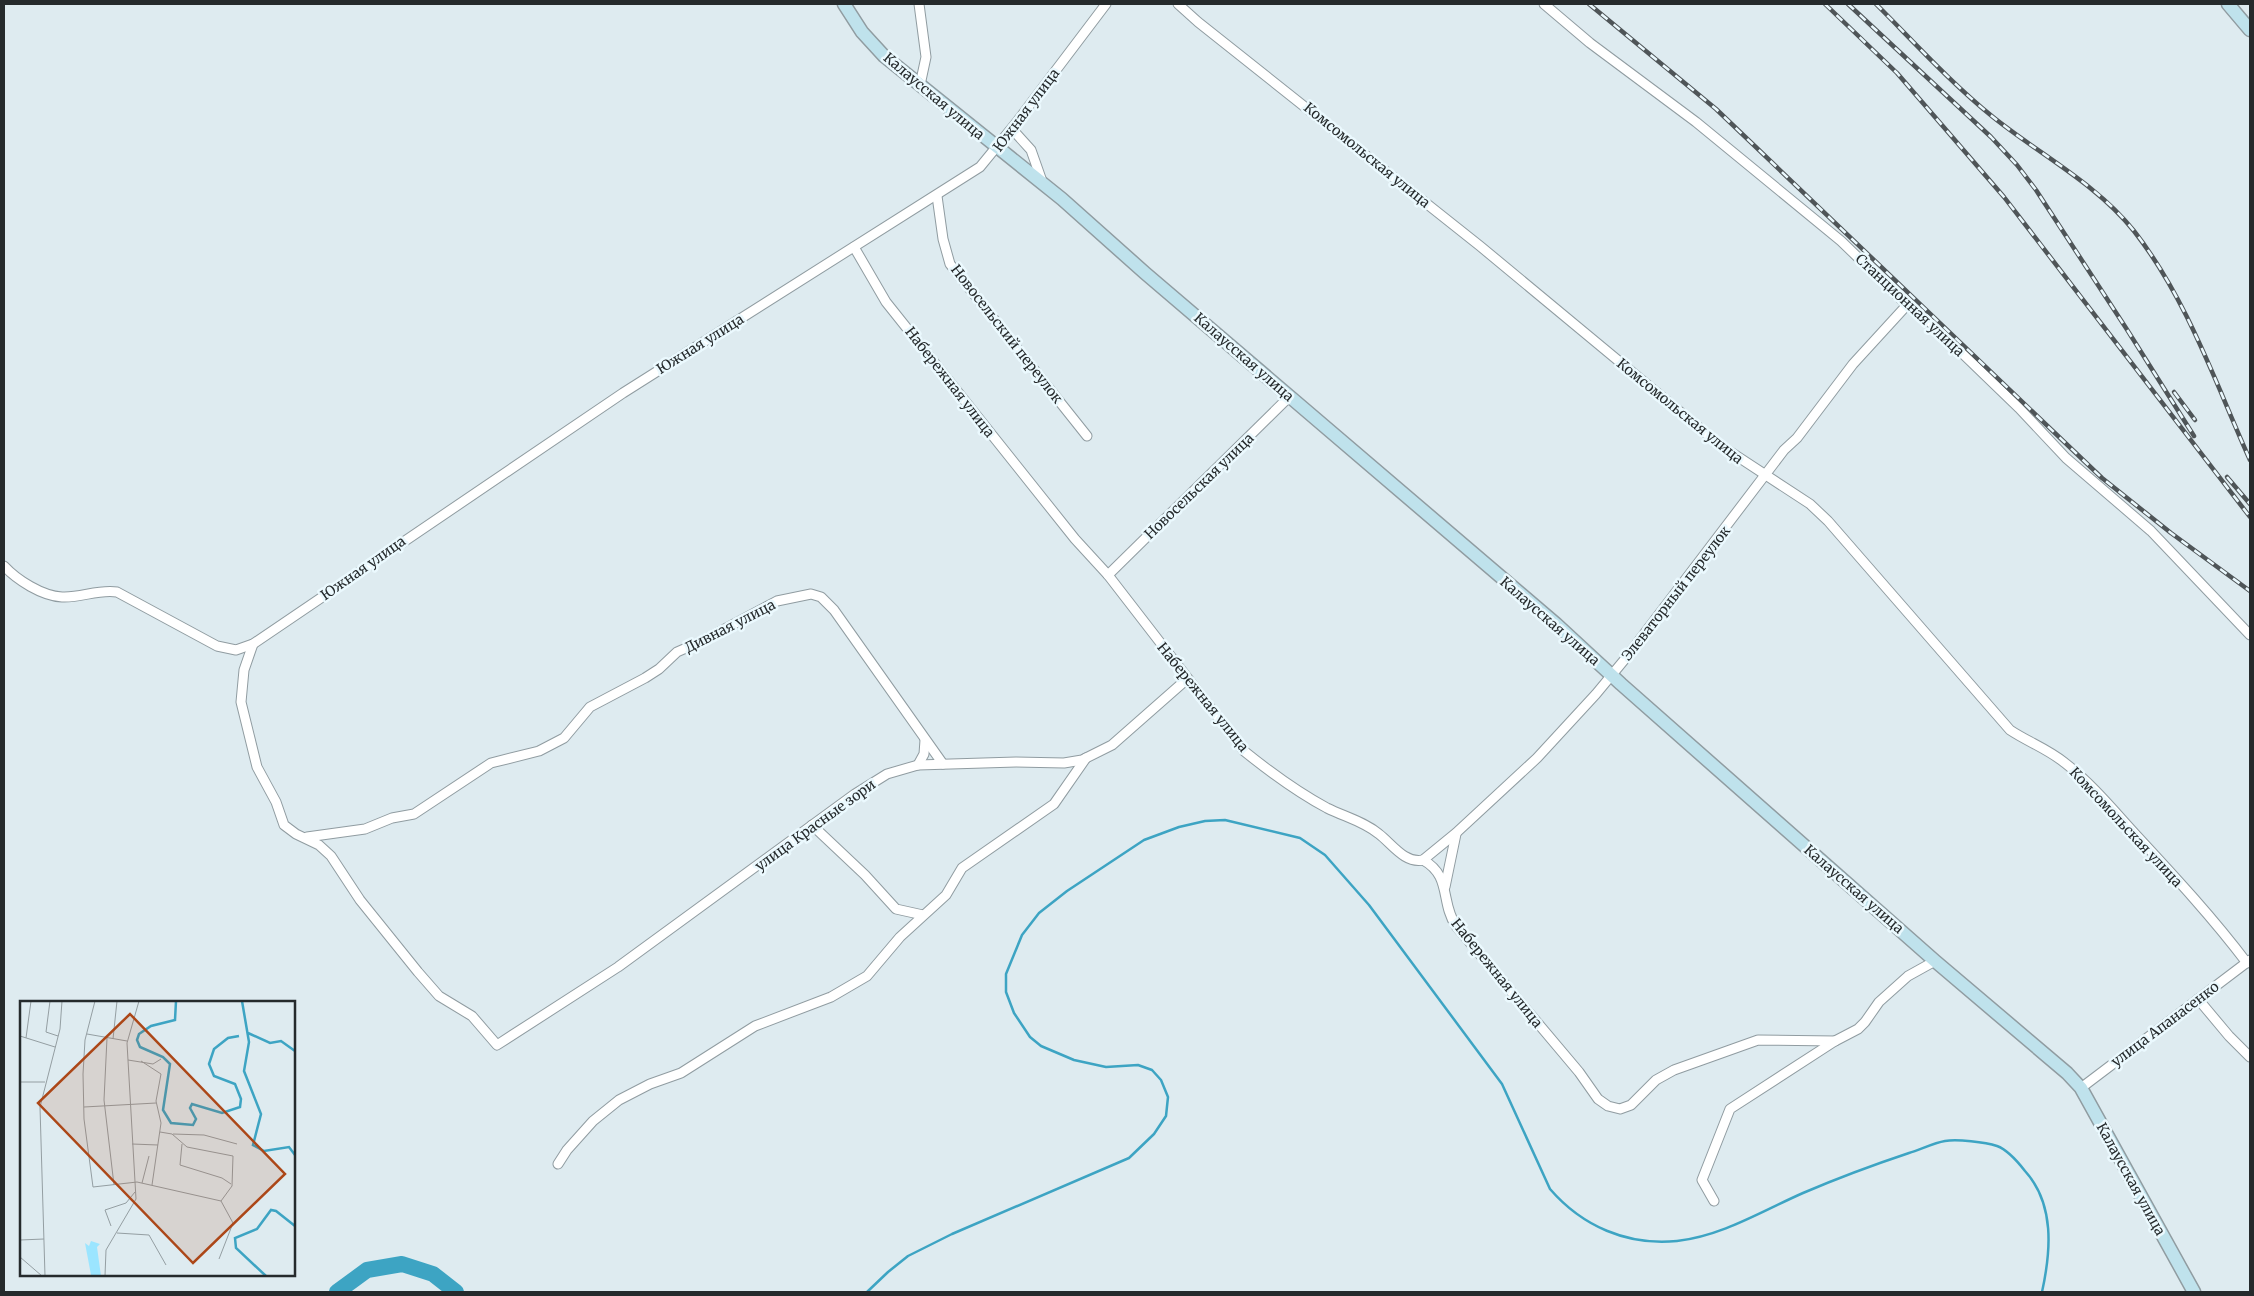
<svg xmlns="http://www.w3.org/2000/svg" width="2254" height="1296" font-family="Merriweather,serif">
<rect width="100%" height="100%" fill="#deebf0"/>
<g fill="none" stroke-linecap="round" stroke-linejoin="round">
<path stroke="#3da4c3" stroke-width="2.5" d="M867,1292L888,1272L908,1256L952,1234L1129,1158L1154,1134L1166,1116L1168,1097L1161,1080L1152,1070L1138,1065L1106,1067L1074,1060L1041,1046L1030,1037L1014,1013L1006,992V974L1022,935L1039,913L1067,891L1144,840L1179,827L1205,821L1225,820L1300,838L1325,855L1369,905L1502,1084L1550,1189C1582,1226 1627,1246 1677,1241C1722,1236 1762,1211 1803,1193C1838,1178 1873,1165 1909,1153C1920,1150 1933,1143 1945,1141C1957,1139 1985,1142 1997,1146C2008,1150 2018,1162 2025,1171C2055,1204 2051,1251 2042,1292"/>
<path stroke="#3da4c3" stroke-width="16" d="M337,1292L367,1270L402,1264L433,1274L456,1292"/>
<g stroke="#909ca1" stroke-width="11">
<g id="street">
<path d="M919,4L926,57L920,85"/>
<path d="M1178,4L1198,22L1480,246L1720,445L1810,504L1828,521L2010,730C2028,742 2048,749 2065,763C2092,784 2114,811 2137,836C2175,877 2213,918 2247,963"/>
<path d="M1544,4L1590,43L1696,122L1841,241L1907,305L1930,322L2019,408L2066,458L2151,531L2250,635"/>
<path d="M1012,129L1031,150L1043,184"/>
<path d="M937,196L943,239L950,264L1087,436"/>
<path d="M854,247L886,302L1075,539L1108,575L1244,751C1270,772 1297,792 1327,808C1345,817 1363,821 1379,834C1392,844 1405,864 1423,860C1452,876 1440,902 1456,926L1579,1072L1598,1099L1608,1106L1620,1109L1631,1105L1656,1080L1674,1070L1758,1040L1835,1041"/>
<path d="M4,566C17,580 42,596 62,597C81,598 98,589 117,592L217,646L236,650L253,644L623,393L980,167L1016,123L1106,4"/>
<path d="M1108,575L1290,396"/>
<path d="M253,644L244,670L241,702L257,767L276,802L284,825L296,834L319,845L331,856L360,900L418,972L439,996L472,1016L497,1045L618,967L855,794L887,774L918,765L1016,762L1064,763L1082,760L1112,745L1187,679"/>
<path d="M918,765L924,754L925,740"/>
<path d="M812,825L865,875L896,909L923,915"/>
<path d="M307,837L365,829L392,818L414,814L491,763L539,751L564,738L590,707L645,678L659,669L677,652L702,641L777,601L811,594L821,597L834,610L943,764"/>
<path d="M1423,860L1456,833L1537,758L1596,694L1625,659L1784,450L1797,438L1853,364L1907,305"/>
<path d="M1445,887L1456,834"/>
<path d="M2198,999L2229,1036L2250,1057"/>
<path d="M2081,1088L2250,960"/>
<path d="M558,1164L567,1150L593,1121L619,1100L650,1084L681,1073L755,1026L831,997L867,976L900,937L946,895L962,868L1054,804L1086,758"/>
<path d="M1714,1201L1702,1180L1730,1109L1835,1041L1858,1029L1865,1022L1879,1002L1908,976L1935,961"/>
</g>
</g>
<g stroke="#909ca1" stroke-width="15">
<g id="secondary">
<path d="M844,4L862,32L884,56L1062,199L1145,273L1556,624L1621,684L1935,961L2067,1073L2081,1088L2194,1292"/>
<path d="M2228,4L2250,30"/>
</g>
</g>
<use href="#street" stroke="#fff" stroke-width="9"/>
<use href="#secondary" stroke="#bfe2ec" stroke-width="12"/>
<g stroke="#4f5558" stroke-width="4.5">
<g id="rail">
<path d="M1589,4L1716,109L2102,478L2171,533L2250,591"/>
<path d="M1825,4L1897,73L2004,197L2250,517"/>
<path d="M1848,4L1991,137L2017,165L2036,190L2126,328L2194,436"/>
<path d="M1876,4C1914,42 1951,83 1993,117C2039,154 2097,184 2134,231C2187,299 2215,382 2250,460"/>
<path d="M2174,392L2195,420"/>
<path d="M2227,477L2250,504"/>
</g>
</g>
<use href="#rail" stroke="#ebf9fe" stroke-width="2.5" stroke-dasharray="8" stroke-linecap="butt"/>
</g>
<g text-anchor="middle" dominant-baseline="central" stroke-width="5" stroke-linejoin="round" paint-order="stroke">
<g font-size="14" fill="#252a2c" stroke="#ebf9fe">
<text transform="translate(934 96) rotate(40)">Калаусская улица</text>
<text transform="translate(1026 110) rotate(-53)">Южная улица</text>
<text transform="translate(1367 155) rotate(39)">Комсомольская улица</text>
<text transform="translate(1910 305) rotate(43)">Станционная улица</text>
<text transform="translate(1007 334) rotate(52)">Новосельский переулок</text>
<text transform="translate(700 344) rotate(-32)">Южная улица</text>
<text transform="translate(1244 357) rotate(41)">Калаусская улица</text>
<text transform="translate(950 382) rotate(52)">Набережная улица</text>
<text transform="translate(1680 411) rotate(39)">Комсомольская улица</text>
<text transform="translate(1199 486) rotate(-44)">Новосельская улица</text>
<text transform="translate(363 568) rotate(-35)">Южная улица</text>
<text transform="translate(1676 593) rotate(-52)">Элеваторный переулок</text>
<text transform="translate(1550 621) rotate(41)">Калаусская улица</text>
<text transform="translate(730 626) rotate(-27)">Дивная улица</text>
<text transform="translate(1203 697) rotate(51)">Набережная улица</text>
<text transform="translate(815 825) rotate(-36)">улица Красные зори</text>
<text transform="translate(2126 827) rotate(47)">Комсомольская улица</text>
<text transform="translate(1854 889) rotate(41)">Калаусская улица</text>
<text transform="translate(1497 973) rotate(51)">Набережная улица</text>
<text transform="translate(2165 1024) rotate(-37)">улица Апанасенко</text>
<text transform="translate(2131 1179) rotate(61)">Калаусская улица</text>
</g>
</g>
<g transform="translate(20 1001)">
<rect width="275" height="275" fill="#deebf0"/>
<path d="M71,240L80,243L77,246L81,275L71,274L65,242L69,245Z" fill="#9be5ff"/>
<path fill="none" stroke="#3da4c3" stroke-width="2.5" d="M156,0L155,19L131,25L119,33L117,39L120,46L143,56L150,63L143,109L151,122L173,124L176,118L170,107L172,103L202,112L220,106L221,98L215,83L194,75L189,63L194,48L208,37L219,35M222,0L229,41L224,70L241,113L233,144L244,150L269,146L275,154M228,32L250,42L261,40L275,50M246,275L216,247L215,237L237,228L251,209L256,210L275,225"/>
<path fill="none" stroke="#949ea2" stroke-width="1" d="M30,0L26,31L38,35M75,0L65,39L63,73L64,118L73,186L117,181L201,200M67,33L107,40M0,35L35,46M6,37L11,0M87,37L84,99L94,184M93,38L97,0M108,59L133,63L141,58M121,60L141,73L136,100L141,122L132,184M0,81H25M64,106L136,102M140,131L152,133L167,146L213,155L212,185L201,200M153,133L184,134L217,143M112,143L138,144M162,143L160,164L202,177L211,183M122,182L129,155M91,225L85,209L106,202L115,191M97,232L129,234L146,264M0,239L24,238M0,256L22,275M199,258L213,222L201,200M25,275L20,106L40,28L42,0M85,275L86,249L116,198L107,42L119,0"/>
<path fill="#ac4718" fill-opacity="0.15" stroke="#ac4718" stroke-width="2.5" d="M110,13L265,173L173,262L18,102Z"/>
<rect width="275" height="275" fill="none" stroke="#252a2c" stroke-width="2.5"/>
</g>
<rect width="2254" height="1296" fill="none" stroke="#252a2c" stroke-width="10"/>
</svg>
